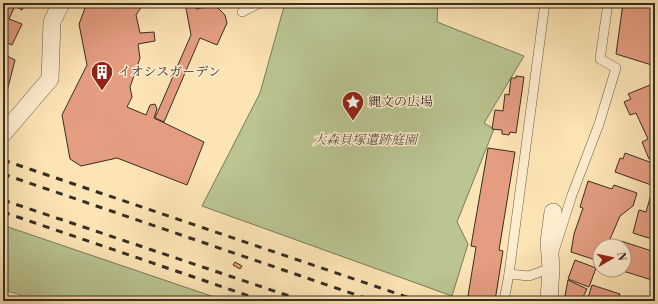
<svg xmlns="http://www.w3.org/2000/svg" width="658" height="304" font-family="'Libre Bodoni','Noto Serif JP',serif">
<rect width="100%" height="100%" fill="#fde4b5"/>
<filter id="stains"><feTurbulence type="fractalNoise" baseFrequency=".005" numOctaves="4"/><feColorMatrix values="0 0 0 0 .2 0 0 0 0 .09 0 0 0 0 .02 0 0 0 .5 -.17"/></filter>
<radialGradient id="worn" r=".72"><stop offset=".6" stop-color="#630" stop-opacity="0"/><stop offset="1" stop-color="#630" stop-opacity=".3"/></radialGradient>
<g fill="#bac591" stroke="#787a5a">
<path d="M285,3H438L437,22L524,56L484,123L494,129L457,222L468,244L452,296L202,206L260,93Z"/>
<path d="M3,227H8L226,301H3Z"/>
</g>
<g fill="#e59d81" stroke="#362e23">
<path d="M3,3L14,8L9,19L22,24L12,45L3,41Z"/>
<path d="M9,3H25L22,10Z"/>
<path d="M87,3H144L136,15L140,33L154,32L155,41L138,44L140,58L130,87L132,97L127,107L146,115L150,105L155,104L157,109L154,118L204,142L187,185L117,158L81,166L70,159L62,115L87,65L79,24Z"/>
<path d="M185,3H195L196,9L212,6L218,8L225,15L227,23L217,45L200,38L164,122L155,118L191,35Z"/>
<path d="M623,3H655V66L616,54Z"/>
<path d="M3,54L15,60L6,95L3,98Z"/>
<path d="M516,76L524,77L516,133L510,132L509,135L502,134V130L492,129L495,110L503,111L505,94L509,95L511,78H516Z"/>
<path d="M655,83V156L649,159L642,142L648,139L636,113L630,115L624,102L631,99L628,94Z"/>
<path d="M488,148L515,152L499,250L503,251L495,301L468,296L476,247L471,246Z"/>
<path d="M625,153L655,164L654,186L615,172L620,158L623,159Z"/>
<path d="M588,181L612,189L614,185L637,193L633,206L620,216L607,246H600L599,261L571,252L574,234L583,208L580,207Z"/>
<path d="M650,198L655,199V240L633,233L639,210L646,212Z"/>
<path d="M621,241L655,252V290L652,289L655,281L620,270H624V246H620Z"/>
<path d="M575,260L596,268L589,287L568,279Z"/>
<path d="M235,262L242,266L240,269L233,265Z"/>
<path d="M568,280L587,289L581,301H564Z"/>
<path d="M592,285L620,294L618,301H587Z"/>
</g>
<g fill="none" stroke-linecap="round" stroke-linejoin="round">
<g stroke="#685c48" stroke-width="10">
<g id="service">
<path d="M545,3L509,274L529,276L551,268V266"/>
<path d="M242,12L260,3"/>
<path d="M554,251L572,195L599,124L616,68L600,59L608,3"/>
<path d="M504,301L509,274"/>
</g>
</g>
<g stroke="#685c48" stroke-width="14">
<path id="pedestrian" d="M3,297L17,301"/>
</g>
<g stroke="#685c48" stroke-width="18">
<g id="minor">
<path d="M3,134L50,79L52,22L61,3"/>
<path d="M549,301L551,268L549,242L553,212"/>
</g>
</g>
<use href="#service" stroke="#feedcf" stroke-width="9"/>
<use href="#pedestrian" stroke="#feedcf" stroke-width="13"/>
<use href="#minor" stroke="#feedcf" stroke-width="17"/>
<g stroke="#362e23" stroke-width="3" stroke-dasharray="7 7" stroke-linecap="butt">
<path d="M3,160L419,301"/>
<path d="M3,174L374,301"/>
<path d="M3,200L304,301"/>
<path d="M3,212L264,301"/>
</g>
</g>
<defs>
<g id="building-pin" transform="scale(1.15)"><path d="M0 17L-7.5 6A9.5 9.5 0 1 1 7.5 6Z" fill="#8f2418" stroke="#feedcf"/><path d="M-4-6H4V6H1V3H-1V6H-4ZM-2.5-4.3h1.7v1.8h-1.7ZM.8-4.3h1.7v1.8H.8ZM-2.5-1h1.7V.8h-1.7ZM.8-1h1.7V.8H.8Z" fill="#fff"/></g>
<g id="sight-pin" transform="scale(1.15)"><path d="M0 17L-7.5 6A9.5 9.5 0 1 1 7.5 6Z" fill="#8f2418" stroke="#feedcf"/><path d="M0-6L1.8-2.2L6-1.7L2.9 1.2L3.7 5.4L0 3.3L-3.7 5.4L-2.9 1.2L-6-1.7L-1.8-2.2Z" fill="#fff"/></g>
</defs>
<g fill-rule="evenodd">
<use href="#building-pin" x="102" y="72"/>
<use href="#sight-pin" x="353" y="102"/>
</g>
<g text-anchor="middle" dominant-baseline="central" stroke-width="3" stroke-linejoin="round" paint-order="stroke">
<g font-size="13" fill="#362e23" stroke="#feedcf" text-anchor="start">
<text x="118" y="72">イオシスガーデン</text>
<text x="368" y="102">縄文の広場</text>
</g>
<g font-size="13" font-style="italic" fill="#57543e" stroke="#feedcf">
<text x="365" y="140">大森貝塚遺跡庭園</text>
</g>
</g>
<rect width="658" height="304" fill="none" stroke="#fde4b5" stroke-width="16"/>
<rect x="4" y="4" width="650" height="296" fill="none" stroke="#362e23" stroke-width="2"/>
<rect x="8" y="8" width="642" height="288" fill="none" stroke="#362e23"/>
<g transform="translate(612 258) rotate(81)"><circle r="19" fill="#feedcf" stroke="#aea18a"/>
<path d="M0-3L7 15L0 10L-7 15Z" fill="#8f2418"/>
<text y="-6" font-size="11" font-weight="bold" text-anchor="middle" fill="#362e23">N</text>
</g>
<rect width="100%" height="100%" filter="url(#stains)"/>
<rect width="100%" height="100%" fill="url(#worn)"/>
</svg>
